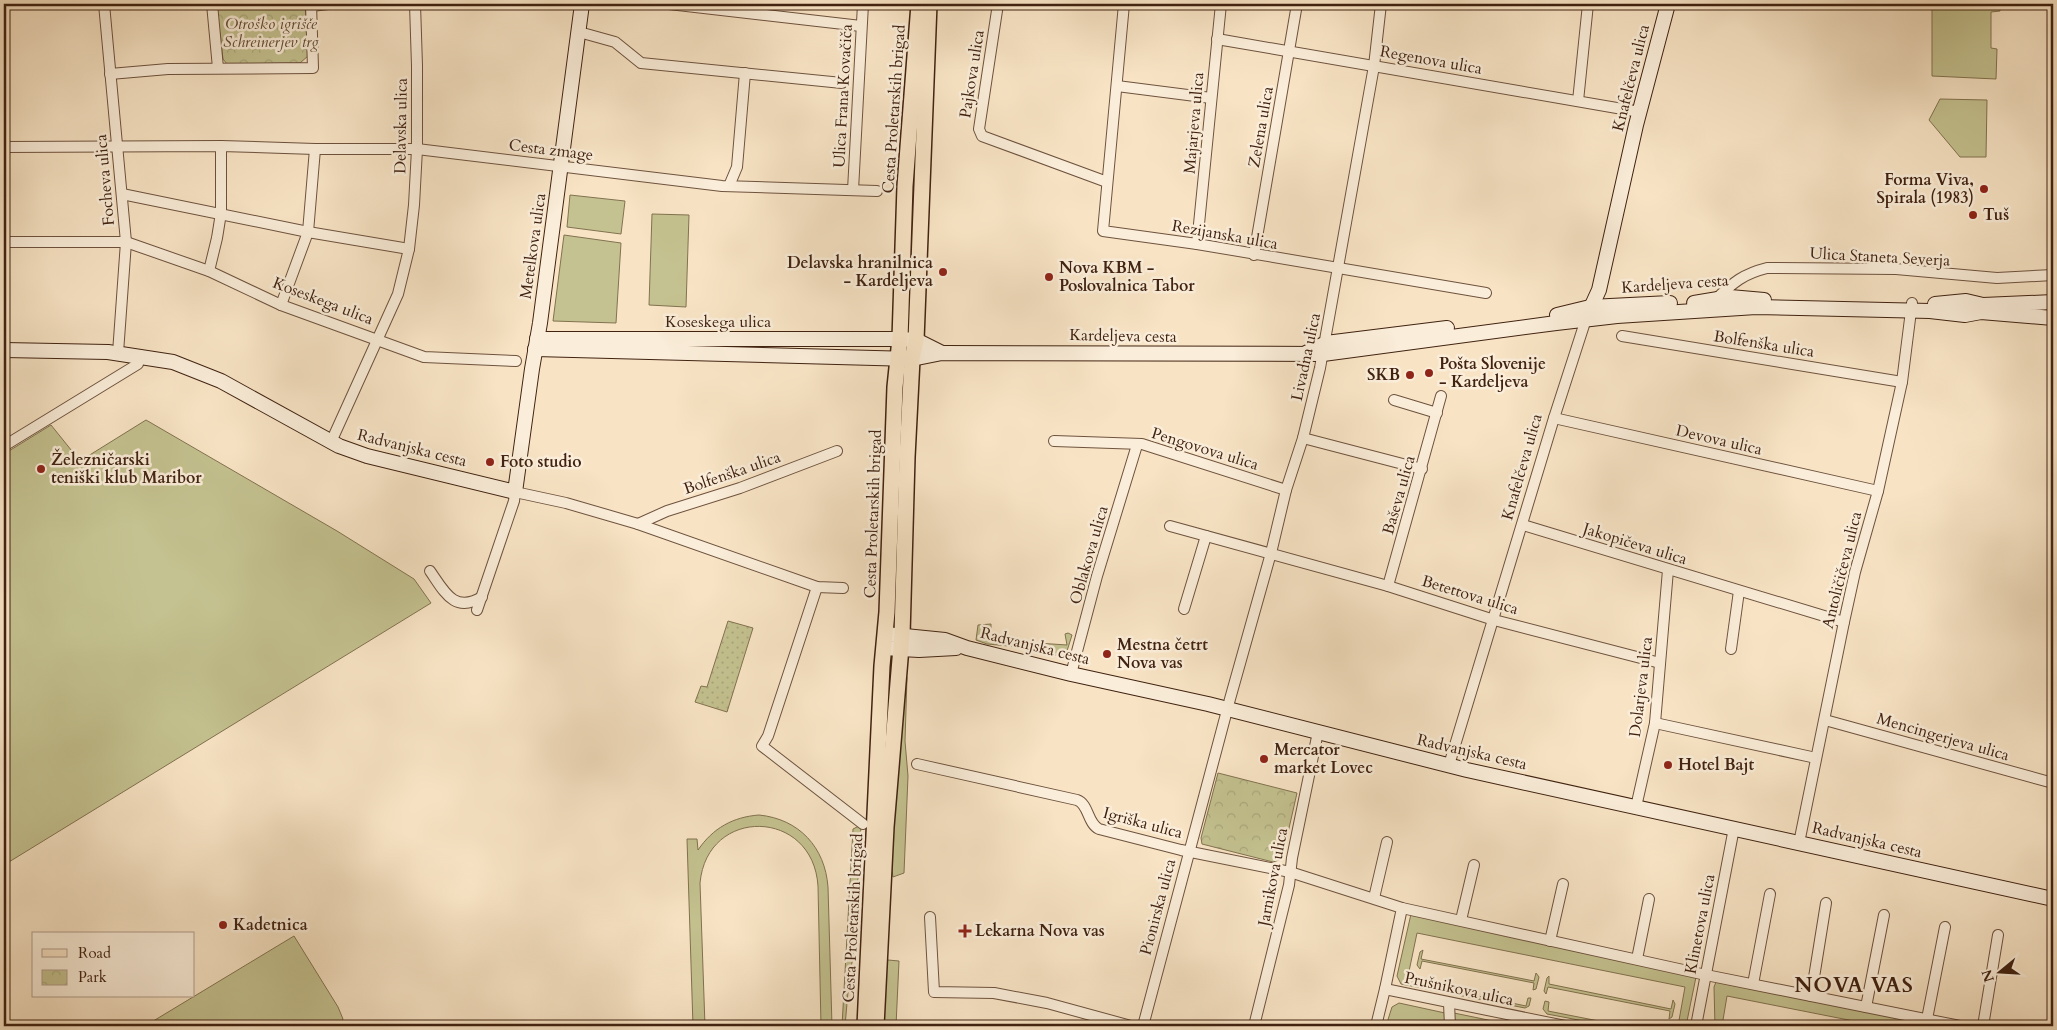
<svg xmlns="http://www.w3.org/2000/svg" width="2057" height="1030" font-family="Cardo,serif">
<defs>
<pattern id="park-crowns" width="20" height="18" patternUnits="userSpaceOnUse" patternTransform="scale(1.25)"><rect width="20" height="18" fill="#c4c290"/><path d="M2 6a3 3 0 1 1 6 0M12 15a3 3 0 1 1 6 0" fill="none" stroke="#a9a67b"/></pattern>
<pattern id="garden-dots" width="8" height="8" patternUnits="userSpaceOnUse" patternTransform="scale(1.25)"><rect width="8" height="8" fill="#c4c290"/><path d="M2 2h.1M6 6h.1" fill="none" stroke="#a9a67b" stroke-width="1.8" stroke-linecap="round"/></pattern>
</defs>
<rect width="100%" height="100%" fill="#f8e4c5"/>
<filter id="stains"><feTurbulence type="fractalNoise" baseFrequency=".004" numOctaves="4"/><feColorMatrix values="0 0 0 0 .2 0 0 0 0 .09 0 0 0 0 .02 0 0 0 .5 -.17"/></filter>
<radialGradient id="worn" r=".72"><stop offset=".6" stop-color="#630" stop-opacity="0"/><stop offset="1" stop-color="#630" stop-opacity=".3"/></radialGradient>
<g fill="#c4c290" stroke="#827250">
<path d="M1932,4H2000V11L1991,12V48L1997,49L1996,79L1932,76Z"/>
<path d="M1940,99L1987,100L1986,157H1960L1929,120Z"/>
<path d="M570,195L625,201L621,234L567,227Z"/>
<path d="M652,214L689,215L686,307L649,305Z"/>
<path d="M564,235L621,243L616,323L553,321Z"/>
<path d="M146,420L337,531L414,579L431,603L4,865V454L51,425L80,461Z"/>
<path d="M991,624V640L1067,645L1065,634L1068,633L1072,635L1067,651L1064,657L1020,647L987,644L976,640L978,625Z"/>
<path d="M905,671L907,678L905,741L908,776L904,873L893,877L890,857Z"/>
<path d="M759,815C799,819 825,847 828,887L832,1026H821L818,886C813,808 707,806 700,883L705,1026H693L687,839H697L698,850C713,828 733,817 759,815Z"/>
<path d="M861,825L854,950L849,981L845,1026H842L853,829Z"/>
<path d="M1411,914L1696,977L1686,1026H1678L1685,987L1417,933L1407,981L1526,1006L1528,998H1531L1529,1006L1525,1008L1401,984L1397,976Z"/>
<path d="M294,936L338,1007L343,1019L339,1026H145Z"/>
<path d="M1423,950L1421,959L1534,981L1536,973L1539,977L1536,989L1533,990L1534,983L1422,961L1420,969L1417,965L1420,952Z"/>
<path d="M888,960L899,961L896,1026H881L884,961Z"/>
<path d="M1549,976V984L1671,1009L1673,1000L1675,1004L1672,1017L1669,1019L1670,1011L1548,987L1546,994L1544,991L1547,978Z"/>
<path d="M1716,982L1939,1026H1879L1727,996L1722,1026H1715L1714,987Z"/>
<path d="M1545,1001L1549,1002L1548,1011L1624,1026H1610L1547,1014L1543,1009Z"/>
<path d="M1399,1003L1445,1013L1446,1026H1386L1392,1007Z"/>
<path d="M1454,1013L1493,1021V1026H1454Z"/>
</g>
<g fill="url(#park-crowns)" stroke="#827250">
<path d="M216,4H305L308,56L300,63L227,64L223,59Z"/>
<path d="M1218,773L1297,793L1282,859L1273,862L1202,844L1201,838Z"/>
</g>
<path fill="url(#garden-dots)" stroke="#827250" d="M728,621L753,628L727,712L695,702L701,686L707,687Z"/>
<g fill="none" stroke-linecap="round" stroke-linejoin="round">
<g stroke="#6e523e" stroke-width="12">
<g id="street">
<path d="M104,4L126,242L118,353"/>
<path d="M212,4L218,68"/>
<path d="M669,4L861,26"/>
<path d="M998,4L979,129L982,136L1107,182"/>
<path d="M1124,4L1103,231L1197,244L1486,293"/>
<path d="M311,6L328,4"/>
<path d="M579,32L615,42L641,63L842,83"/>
<path d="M1217,39L1640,112"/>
<path d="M110,74L168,69L313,68L311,4"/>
<path d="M1117,86L1211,98"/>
<path d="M1578,101L1588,4"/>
<path d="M4,147L221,146L315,149H417L722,186L877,191"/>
<path d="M729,186L737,167L745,73"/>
<path d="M853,190L863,4"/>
<path d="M122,194L308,232L409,249"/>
<path d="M4,242H126L209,271L281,305L424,357L516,361"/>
<path d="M1197,244L1221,4"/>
<path d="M1254,255L1297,4"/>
<path d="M209,271L217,238L221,213V146"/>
<path d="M1716,299C1734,282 1743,274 1767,268L1896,269L1997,278L2053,275"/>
<path d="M281,305L308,232L315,149"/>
<path d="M1622,336L1902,382"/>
<path d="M1394,400L1437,413"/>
<path d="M1554,418L1878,491"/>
<path d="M1303,438L1422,469"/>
<path d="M1054,441L1142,444L1286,490"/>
<path d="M331,442L398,294L409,249L414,205L417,149V66L415,4"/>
<path d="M4,446L138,364L140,355"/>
<path d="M638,524L667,511L740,488L837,451"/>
<path d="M1523,525L1844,622"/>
<path d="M1170,526L1388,586L1494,620L1660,663"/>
<path d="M430,571C444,591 454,614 482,597"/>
<path d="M1388,586L1441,396"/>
<path d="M817,587L768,736L762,746L863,824"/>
<path d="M1184,609L1206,536"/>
<path d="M477,610L514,501L515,492L566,503L638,524L817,587L843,588"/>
<path d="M1731,649L1739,591"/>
<path d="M1071,674L1097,576L1137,445"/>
<path d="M1825,720L2053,783"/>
<path d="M1655,723L1816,758"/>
<path d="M917,764L1077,800C1089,804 1087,823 1099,829L1181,850L1290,872L1402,908L1706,975L1960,1026"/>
<path d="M1449,765L1554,418L1586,319"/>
<path d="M1636,807L1655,723L1668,570"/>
<path d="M1799,843L1844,622L1855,572L1878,491L1902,382L1912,303"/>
<path d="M1374,898L1387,842"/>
<path d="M930,917L934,992L994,993L1047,1003L1131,1026"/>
<path d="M1461,920L1474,865"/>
<path d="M1550,941L1563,884"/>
<path d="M1637,959L1649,899"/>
<path d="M1753,984L1770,894"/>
<path d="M1385,989L1402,908"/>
<path d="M1811,996L1826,903"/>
<path d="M1449,1003L1450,1026"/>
<path d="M1866,1007L1884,915"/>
<path d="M1927,1019L1945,927"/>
<path d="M1143,1026L1230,699L1271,553L1286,490L1303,438L1320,368L1374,66L1381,4"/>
<path d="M1254,1026L1289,885L1292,858L1318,732"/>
<path d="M1376,1026L1385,989L1565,1026"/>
<path d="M1696,1026L1734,828"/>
<path d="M1983,1026L1998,935"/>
</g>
</g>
<g stroke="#402211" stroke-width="16">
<g id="secondary">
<path d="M1694,303L1730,297L1764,300"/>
<path d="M1935,304L1966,301L1983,305L2053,302"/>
<path d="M1588,314L1599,290L1636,125L1668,4"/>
<path d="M1557,315L1590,307L1670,303"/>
<path d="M537,339H900L916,340L942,353"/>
<path d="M535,349L912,359L942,353L1323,354L1556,323L1617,316L1756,307L1930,311L1965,315L1981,312L2053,318"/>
<path d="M4,350L108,352L173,362L221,381L339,446L367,456L515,492L532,369L540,323L582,4"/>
<path d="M1306,353L1326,343L1447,328"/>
<path d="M885,634L945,640L967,648L1071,674L1208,704L1467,770L2053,899"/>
<path d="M884,648L919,650L956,648"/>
</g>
</g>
<g stroke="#402211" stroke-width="18">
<g id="primary">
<path d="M865,1026L882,666L887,612L895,387L900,339L905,186L919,4"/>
<path d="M876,1026L886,827L902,635L907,457L912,359L916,340L929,4"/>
</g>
</g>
<use href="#street" stroke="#faedd9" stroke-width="10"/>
<use href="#secondary" stroke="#faedd9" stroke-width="14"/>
<use href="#primary" stroke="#f8e4c5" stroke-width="15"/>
</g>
<g fill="#8f2418" stroke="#faedd9" stroke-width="2">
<circle cx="1984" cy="189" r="5"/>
<circle cx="1973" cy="215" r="5"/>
<circle cx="943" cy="272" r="5"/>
<circle cx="1049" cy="277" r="5"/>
<circle cx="1429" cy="373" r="5"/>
<circle cx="1410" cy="375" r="5"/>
<circle cx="490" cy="462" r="5"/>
<circle cx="41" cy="469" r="5"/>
<circle cx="1107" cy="654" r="5"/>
<circle cx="1264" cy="759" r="5"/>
<circle cx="1668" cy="765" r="5"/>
<circle cx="223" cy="925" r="5"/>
<path d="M962.5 923.5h5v5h5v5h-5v5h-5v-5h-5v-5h5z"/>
</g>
<g text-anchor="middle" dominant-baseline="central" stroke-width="5" stroke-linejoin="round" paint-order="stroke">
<g font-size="16" font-style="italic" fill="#614a31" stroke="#faedd9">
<text x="271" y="24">Otroško igrišče<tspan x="271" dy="18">Schreinerjev trg</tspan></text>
</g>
<g font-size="16" fill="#402211" stroke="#faedd9">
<text transform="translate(1431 60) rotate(10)">Regenova ulica</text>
<text transform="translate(972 74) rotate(-81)">Pajkova ulica</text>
<text transform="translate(1631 78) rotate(-76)">Knafelčeva ulica</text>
<text transform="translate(843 96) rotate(-87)">Ulica Frana Kovačiča</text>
<text transform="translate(894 109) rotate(-86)">Cesta Proletarskih brigad</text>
<text transform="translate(1194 123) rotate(-85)">Majarjeva ulica</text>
<text transform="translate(401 126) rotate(-89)">Delavska ulica</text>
<text transform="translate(1261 127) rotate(-80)">Zelena ulica</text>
<text transform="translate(551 150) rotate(7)">Cesta zmage</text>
<text transform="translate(105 180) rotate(-95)">Focheva ulica</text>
<text transform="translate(1225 235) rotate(10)">Rezijanska ulica</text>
<text transform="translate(533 246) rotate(-82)">Metelkova ulica</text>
<text transform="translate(1880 257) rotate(3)">Ulica Staneta Severja</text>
<text transform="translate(1675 284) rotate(-4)">Kardeljeva cesta</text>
<text transform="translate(323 301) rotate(21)">Koseskega ulica</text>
<text x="718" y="322">Koseskega ulica</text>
<text transform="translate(1123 336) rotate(1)">Kardeljeva cesta</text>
<text transform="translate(1764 344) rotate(9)">Bolfenška ulica</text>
<text transform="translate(1306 357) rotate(-78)">Livadna ulica</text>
<text transform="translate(1719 440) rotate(13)">Devova ulica</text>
<text transform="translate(412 448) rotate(14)">Radvanjska cesta</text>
<text transform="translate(1205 449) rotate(17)">Pengovova ulica</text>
<text transform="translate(1522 467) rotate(-74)">Knafelčeva ulica</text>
<text transform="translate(732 473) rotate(-19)">Bolfenška ulica</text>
<text transform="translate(1399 495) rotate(-74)">Baševa ulica</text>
<text transform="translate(873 514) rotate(-88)">Cesta Proletarskih brigad</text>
<text transform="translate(1635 544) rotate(17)">Jakopičeva ulica</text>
<text transform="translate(1089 555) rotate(-74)">Oblakova ulica</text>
<text transform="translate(1842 570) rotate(-76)">Antoličičeva ulica</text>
<text transform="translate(1470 595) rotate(17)">Betettova ulica</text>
<text transform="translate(1035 646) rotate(14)">Radvanjska cesta</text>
<text transform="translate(1641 687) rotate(-83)">Dolarjeva ulica</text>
<text transform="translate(1943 737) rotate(16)">Mencingerjeva ulica</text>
<text transform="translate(1472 752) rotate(13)">Radvanjska cesta</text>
<text transform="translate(1143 823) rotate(15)">Igriška ulica</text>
<text transform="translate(1867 840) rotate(13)">Radvanjska cesta</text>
<text transform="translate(1273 877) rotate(-79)">Jarnikova ulica</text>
<text transform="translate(1158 907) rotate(-75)">Pionirska ulica</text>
<text transform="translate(853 918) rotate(-87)">Cesta Proletarskih brigad</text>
<text transform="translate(1700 924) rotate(-79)">Klinetova ulica</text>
<text transform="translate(1459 989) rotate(12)">Prušnikova ulica</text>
</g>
<g font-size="16" font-weight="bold" fill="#402211" stroke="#faedd9" text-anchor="start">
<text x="1974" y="180" text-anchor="end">Forma Viva,<tspan x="1974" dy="18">Spirala (1983)</tspan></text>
<text x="1983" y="215">Tuš</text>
<text x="933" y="263" text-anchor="end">Delavska hranilnica<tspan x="933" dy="18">- Kardeljeva</tspan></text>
<text x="1059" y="268">Nova KBM -<tspan x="1059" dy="18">Poslovalnica Tabor</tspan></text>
<text x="1439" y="364">Pošta Slovenije<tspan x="1439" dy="18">- Kardeljeva</tspan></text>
<text x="1400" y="375" text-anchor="end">SKB</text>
<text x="51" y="460">Železničarski<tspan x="51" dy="18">teniški klub Maribor</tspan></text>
<text x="500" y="462">Foto studio</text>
<text x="1117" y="645">Mestna četrt<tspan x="1117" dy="18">Nova vas</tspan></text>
<text x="1274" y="750">Mercator<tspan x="1274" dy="18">market Lovec</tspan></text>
<text x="1678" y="765">Hotel Bajt</text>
<text x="233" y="925">Kadetnica</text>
<text x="975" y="931">Lekarna Nova vas</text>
</g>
<g font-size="21" font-weight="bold" letter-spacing="1" fill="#402211" stroke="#faedd9">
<text x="1854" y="985">NOVA VAS</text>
</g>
</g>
<rect width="2057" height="1030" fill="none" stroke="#f8e4c5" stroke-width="20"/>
<rect x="5" y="5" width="2047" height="1020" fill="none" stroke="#402211" stroke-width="2.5"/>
<rect x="10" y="10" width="2037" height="1010" fill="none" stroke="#402211"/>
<rect x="32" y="932" width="162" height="65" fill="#faedd9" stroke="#b09c89"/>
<rect x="42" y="949" width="25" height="8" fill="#f8e4c5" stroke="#b09c89"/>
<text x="78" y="958" font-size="15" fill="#402211">Road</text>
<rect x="42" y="970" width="25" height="15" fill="url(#park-crowns)" stroke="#b09c89"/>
<text x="78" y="982" font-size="15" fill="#402211">Park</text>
<g transform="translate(2000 972) rotate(252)" stroke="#faedd9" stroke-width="4" paint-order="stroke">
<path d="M0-4L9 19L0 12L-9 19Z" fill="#402211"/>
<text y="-8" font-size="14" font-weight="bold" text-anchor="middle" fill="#402211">N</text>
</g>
<rect width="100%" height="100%" filter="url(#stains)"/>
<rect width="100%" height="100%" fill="url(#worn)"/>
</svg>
